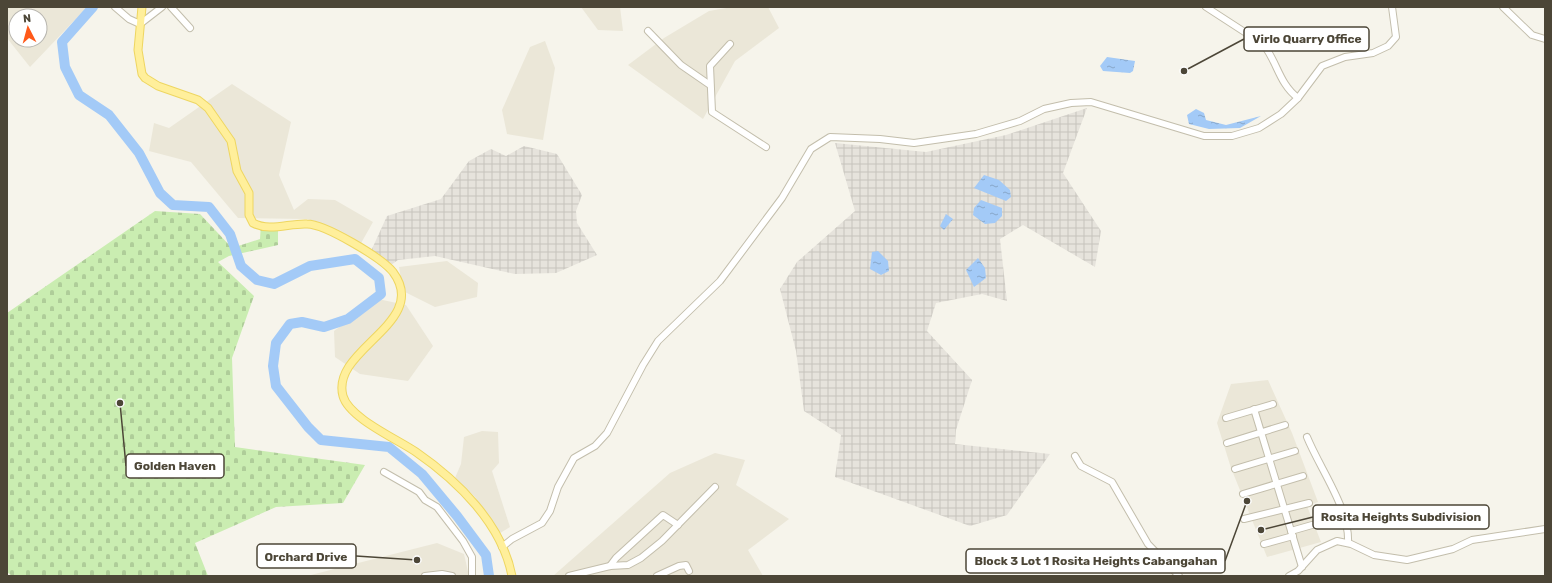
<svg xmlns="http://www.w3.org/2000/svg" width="1552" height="583" font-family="Rubik,sans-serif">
<defs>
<pattern id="industrial-grid" width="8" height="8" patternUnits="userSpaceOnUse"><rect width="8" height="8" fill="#e6e3dc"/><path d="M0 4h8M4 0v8" fill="none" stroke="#c7c4bd"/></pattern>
<pattern id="cemetery-stones" width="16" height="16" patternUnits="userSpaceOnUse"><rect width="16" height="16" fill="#caedb1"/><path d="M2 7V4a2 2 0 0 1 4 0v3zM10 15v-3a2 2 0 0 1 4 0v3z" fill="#afcd99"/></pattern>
<pattern id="water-ripples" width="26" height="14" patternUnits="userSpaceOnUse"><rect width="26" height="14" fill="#a3caf7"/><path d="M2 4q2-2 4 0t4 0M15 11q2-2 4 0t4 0" fill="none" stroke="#87a6c9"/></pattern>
</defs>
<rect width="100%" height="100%" fill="#f6f4eb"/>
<g fill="#ebe7d8" fill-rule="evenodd">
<path d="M7,7H87L30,67L7,38ZM16,16H40V40H16Z"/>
<path d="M581,7H620L623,31L598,30Z"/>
<path d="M732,7H768L779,28L735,61L703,119L628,65L664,38L709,11Z"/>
<path d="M545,41L555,68L543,140L507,134L502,110L530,47Z"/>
<path d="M232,84L291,122L279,175L294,210L308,199L335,200L373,222L360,245L327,226L307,219L238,218L191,162L149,151L154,123L169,128Z"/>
<path d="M447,261L478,283L477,297L435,307L403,291L399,267Z"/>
<path d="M378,299L406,305L433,346L408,381L360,374L335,357L334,331Z"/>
<path d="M1268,380L1292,433L1318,502L1307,506L1321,542L1267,557L1231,468L1217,423L1231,384Z"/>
<path d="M482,431L498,432L499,463L492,471L510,527L497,535L475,497L455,478L461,464L464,437Z"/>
<path d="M715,453L745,460L736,485L789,519L748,550L763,576H553L670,473Z"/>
<path d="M437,543L464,554L469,576H307Z"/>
</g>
<g fill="url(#industrial-grid)">
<path d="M1087,108L1063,173L1101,231L1095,267L1023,225L1000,239L1007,301L982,294L936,303L927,331L972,380L956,430L955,444L1050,454L1007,515L970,526L835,477L841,435L804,411L796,351L780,289L797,262L855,211L835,143L926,152L1006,135Z"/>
<path d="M524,146L557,154L582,195L576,211L577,223L597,255L556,273L515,274L435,256L398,260L391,265L371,251L387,216L441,199L469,161L491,149L506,156Z"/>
</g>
<path fill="url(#cemetery-stones)" d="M155,211L200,214L232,248L260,239L261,224L278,226V245L229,256L218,262L254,296L232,358L235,447L365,465L343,503L276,507L195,543L208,576H12L7,572V313Z"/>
<g fill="url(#water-ripples)">
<path d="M1107,57L1135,61L1133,71L1130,73L1103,71L1100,66Z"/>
<path d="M1196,109L1204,113L1206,120L1226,125L1261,116L1240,128L1209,129L1189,124L1187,115Z"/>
<path d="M984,175L999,180L1010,190L1011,197L1006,201L974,188Z"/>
<path d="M981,200L1002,208V216L995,223L985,224L973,215L974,208Z"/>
<path d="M946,214L953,219L944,230L940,226Z"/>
<path d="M878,251L888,261L889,271L881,275L870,269L872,252Z"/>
<path d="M978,258L985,268L986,278L974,287L966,270Z"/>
</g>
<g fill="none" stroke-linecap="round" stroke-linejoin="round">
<path stroke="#a3caf7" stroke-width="10" d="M93,7L62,42L65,67L79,95L109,115L139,153L160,193L173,205L209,207L230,234L241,266L257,280L274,284L310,266L355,259L379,278L381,294L348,319L324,327L302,322L290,324L276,343L273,366L276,386L308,427L321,440L389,447L422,474L457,516L486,555L489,576"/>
<g stroke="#c3beac" stroke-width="8">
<g id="minor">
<path d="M115,7L129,19L140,24L162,7"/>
<path d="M171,7L190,28"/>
<path d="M1206,7L1263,44C1277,61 1279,84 1298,98"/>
<path d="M1503,7L1532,35L1545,39"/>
<path d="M648,31L681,65L710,85"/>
<path d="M730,44L710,66L712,112L766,147"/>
<path d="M1254,409L1302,567"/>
<path d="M1226,418L1273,404"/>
<path d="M1307,437C1320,469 1350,509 1348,543"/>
<path d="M1227,443L1285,425"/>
<path d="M1075,456L1081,466L1112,482L1148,544L1179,576"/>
<path d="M1235,469L1295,451"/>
<path d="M384,472L419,492L425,500L437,507L463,541L472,557V576"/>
<path d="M1243,494L1303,476"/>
<path d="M1244,519L1309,503"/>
<path d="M1291,531L1312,525"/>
<path d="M1264,544L1293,536"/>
<path d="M502,547L512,539L542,523L550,511L558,487L574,458L595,446L607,433L643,365L658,341L720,281L782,198L811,149L830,137L880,139L914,143L976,134L1020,121L1044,109L1071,103L1091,102L1204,136H1232L1259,128L1281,114L1298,98L1322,66L1345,57L1373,53L1388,46L1396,37L1392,7"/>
<path d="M610,566L616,558L663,515L678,525"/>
<path d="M425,576L442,574L452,576"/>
<path d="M569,576L610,566L628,565L641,558L662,541L715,487"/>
<path d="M657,576L679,566L686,565L689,571"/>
<path d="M1289,576L1298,571L1317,550L1337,541L1351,544L1374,555L1407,560L1453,549L1472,540L1545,529"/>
</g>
</g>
<g stroke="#eed661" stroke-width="9">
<path id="major" d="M142,7L138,50L142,74L145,78L158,86L198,100L208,108L231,141L237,171L249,193V215L253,223C270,232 289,223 307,224C325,224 382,258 393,272C431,323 330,349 343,396C349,418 397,439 416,452C458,481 502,524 512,576"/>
</g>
<use href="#minor" stroke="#fff" stroke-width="6"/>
<use href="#major" stroke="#ffef9b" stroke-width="7"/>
</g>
<path fill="none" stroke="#4c4637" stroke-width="1.5" d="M1184 71L1244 39M120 403L126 466M1261 530L1313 517M417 560L356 556M1247 501L1225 561"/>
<g fill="#4c4637" stroke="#fff" stroke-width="1.5">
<circle cx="1184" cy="71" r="4"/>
<circle cx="120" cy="403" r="4"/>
<circle cx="1261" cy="530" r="4"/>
<circle cx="417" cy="560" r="4"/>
<circle cx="1247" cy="501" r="4"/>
</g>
<g fill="#fff" stroke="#4c4637" stroke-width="1.5">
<rect x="1244" y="27" width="125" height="24" rx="4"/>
<rect x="126" y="454" width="98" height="24" rx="4"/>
<rect x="1313" y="505" width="176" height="24" rx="4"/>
<rect x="257" y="544" width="99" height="24" rx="4"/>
<rect x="966" y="549" width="259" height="24" rx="4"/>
</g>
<g font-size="12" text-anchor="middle" font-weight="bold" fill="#4c4637">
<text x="1307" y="43">Virlo Quarry Office</text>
<text x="175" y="470">Golden Haven</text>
<text x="1401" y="521">Rosita Heights Subdivision</text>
<text x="306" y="561">Orchard Drive</text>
<text x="1096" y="565">Block 3 Lot 1 Rosita Heights Cabangahan</text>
</g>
<rect width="1552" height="583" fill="none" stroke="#4c4637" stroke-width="16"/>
<g transform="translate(28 28) rotate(354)"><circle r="19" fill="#ffffff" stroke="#b7b5af"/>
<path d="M0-3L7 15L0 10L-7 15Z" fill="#ff5919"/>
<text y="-6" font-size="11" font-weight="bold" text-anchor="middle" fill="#4c4637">N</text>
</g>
</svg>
